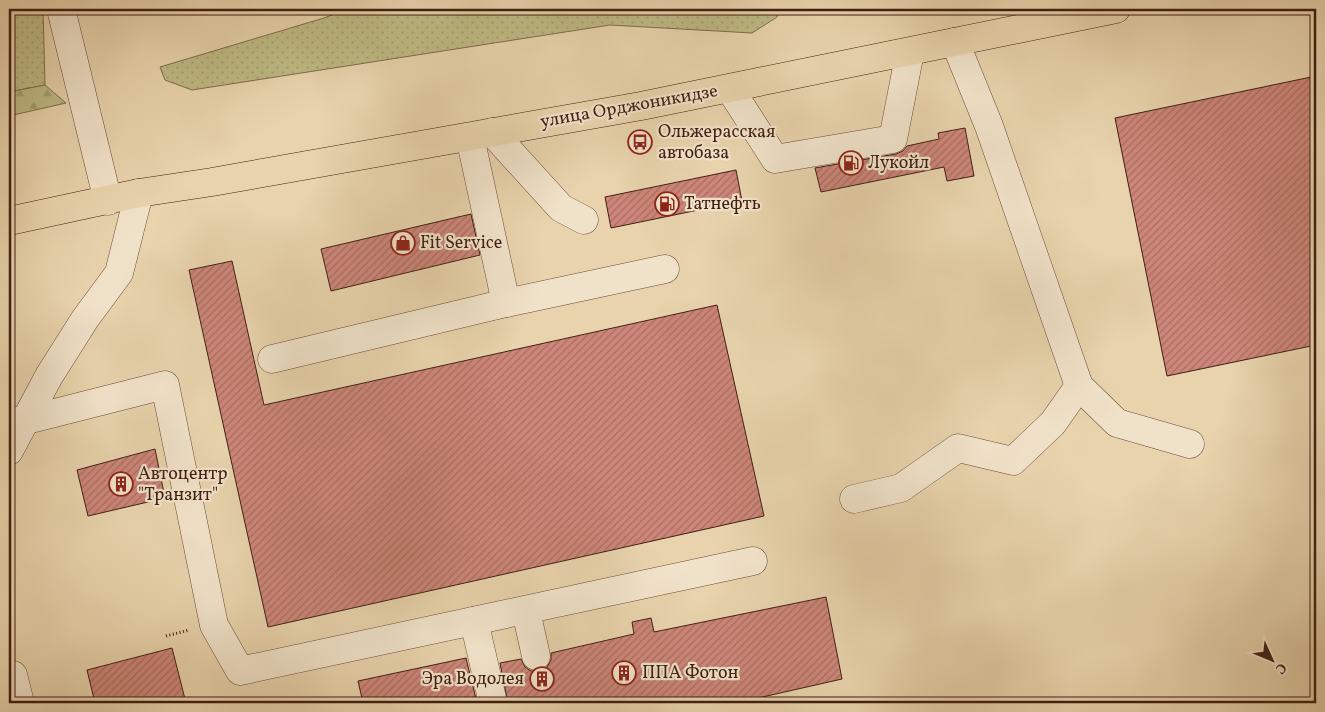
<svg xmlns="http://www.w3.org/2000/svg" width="1325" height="712" font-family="Vollkorn,serif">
<defs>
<pattern id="grass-dots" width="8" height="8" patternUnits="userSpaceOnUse" patternTransform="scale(1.25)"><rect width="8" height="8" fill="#beba84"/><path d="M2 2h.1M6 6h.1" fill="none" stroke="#a49f71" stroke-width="1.8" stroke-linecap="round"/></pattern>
<pattern id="forest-firs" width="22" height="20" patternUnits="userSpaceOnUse" patternTransform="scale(1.25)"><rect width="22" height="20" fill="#beba84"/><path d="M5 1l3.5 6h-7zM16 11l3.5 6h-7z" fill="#a49f71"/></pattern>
<pattern id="building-hatch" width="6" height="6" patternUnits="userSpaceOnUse" patternTransform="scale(1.25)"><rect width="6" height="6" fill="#cd8679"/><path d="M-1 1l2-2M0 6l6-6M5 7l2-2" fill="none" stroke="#a86d62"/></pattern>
</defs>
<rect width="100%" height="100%" fill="#e8d3ac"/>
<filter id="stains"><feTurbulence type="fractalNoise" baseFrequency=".004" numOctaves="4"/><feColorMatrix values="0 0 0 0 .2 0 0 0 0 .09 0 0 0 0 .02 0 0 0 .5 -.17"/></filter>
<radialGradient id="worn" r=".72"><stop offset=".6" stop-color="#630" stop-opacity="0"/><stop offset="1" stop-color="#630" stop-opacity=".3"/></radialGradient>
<g fill="url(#grass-dots)" stroke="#7f6c4c">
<path d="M9,9H43L45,85L9,92Z"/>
<path d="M347,9H780L777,17L752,33L610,25L192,90L165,80L160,67L324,18Z"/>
</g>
<path fill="url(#forest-firs)" stroke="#7f6c4c" d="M45,85L66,103L9,116V92Z"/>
<g fill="url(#building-hatch)" stroke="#401f13">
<path d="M1316,76V345L1167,376L1115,118Z"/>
<path d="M965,128L974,176L947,181L944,167L821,192L815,168L896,154L903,151L907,146L939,139L938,133Z"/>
<path d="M736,170L742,201L611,228L605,197Z"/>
<path d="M471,214L480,255L331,291L321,249Z"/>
<path d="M232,261L264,405L717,305L764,516L268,627L189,270Z"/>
<path d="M155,449L165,498L88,516L77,470Z"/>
<path d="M826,597L842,679L736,703H508L500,663L521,659L525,667L531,671H539L547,667L551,660V653L634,634L632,622L651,618L654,632Z"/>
<path d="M172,648L186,703H95L87,670Z"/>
<path d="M466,658L477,703H363L358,681Z"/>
</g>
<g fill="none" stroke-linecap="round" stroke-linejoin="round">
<g stroke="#6a4c39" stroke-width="29">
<g id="minor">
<path d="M61,9L108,201"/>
<path d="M955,42L989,126L1079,386L1117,423L1190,444"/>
<path d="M730,89L775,159L893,139L910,52"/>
<path d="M492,132L561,208L584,220"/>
<path d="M470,137L506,303"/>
<path d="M272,359L506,303L665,269"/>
<path d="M9,421H23L165,385L214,625L240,671L753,561"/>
<path d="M9,451L49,376L85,319L119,273L139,193"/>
<path d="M854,499L901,488L958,448L1013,461L1053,423L1079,386"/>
<path d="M526,611L536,656"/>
<path d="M474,621L493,703"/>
<path d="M13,675L20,703"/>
</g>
</g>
<g stroke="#401f13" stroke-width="29">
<path id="major" d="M9,221L139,193L212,182L641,106L1116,9"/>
</g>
<path stroke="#401f13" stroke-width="3" stroke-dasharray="1 2.5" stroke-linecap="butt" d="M166,636L189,630"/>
<use href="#minor" stroke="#f0e2c9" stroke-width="28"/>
<use href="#major" stroke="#e8d3ac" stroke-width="28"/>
</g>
<defs>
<g id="bus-ring" transform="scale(1.25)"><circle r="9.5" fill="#f0e2c9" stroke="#8f2418" stroke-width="1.5"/><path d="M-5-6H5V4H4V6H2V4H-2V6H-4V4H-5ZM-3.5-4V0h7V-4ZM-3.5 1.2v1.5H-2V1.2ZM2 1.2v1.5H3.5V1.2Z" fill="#8f2418"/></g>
<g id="fuel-ring" transform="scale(1.25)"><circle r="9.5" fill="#f0e2c9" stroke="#8f2418" stroke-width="1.5"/><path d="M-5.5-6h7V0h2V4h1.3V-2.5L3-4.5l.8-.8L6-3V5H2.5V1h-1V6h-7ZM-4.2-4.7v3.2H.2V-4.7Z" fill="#8f2418"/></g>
<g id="shop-ring" transform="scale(1.25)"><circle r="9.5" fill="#f0e2c9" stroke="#8f2418" stroke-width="1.5"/><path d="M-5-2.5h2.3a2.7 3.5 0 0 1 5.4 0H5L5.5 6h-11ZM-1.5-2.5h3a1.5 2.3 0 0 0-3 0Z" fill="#8f2418"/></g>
<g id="building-ring" transform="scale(1.25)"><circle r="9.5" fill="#f0e2c9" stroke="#8f2418" stroke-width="1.5"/><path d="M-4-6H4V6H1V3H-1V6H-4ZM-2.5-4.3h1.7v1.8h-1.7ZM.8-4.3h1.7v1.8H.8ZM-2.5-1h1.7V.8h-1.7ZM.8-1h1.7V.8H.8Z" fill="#8f2418"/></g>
</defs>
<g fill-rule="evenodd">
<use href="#bus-ring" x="640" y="142"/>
<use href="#fuel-ring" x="851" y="163"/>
<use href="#fuel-ring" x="667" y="204"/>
<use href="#shop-ring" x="403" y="243"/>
<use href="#building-ring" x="121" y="484"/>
<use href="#building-ring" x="624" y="673"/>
<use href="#building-ring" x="542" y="679"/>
</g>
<g text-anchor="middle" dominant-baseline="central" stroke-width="4.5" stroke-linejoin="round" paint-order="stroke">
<g font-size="18" fill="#401f13" stroke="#f0e2c9">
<text transform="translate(629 107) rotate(-10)">улица Орджоникидзе</text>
</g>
<g font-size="18" fill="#401f13" stroke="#f0e2c9" text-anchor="start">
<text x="658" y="132">Ольжерасская<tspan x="658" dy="21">автобаза</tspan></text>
<text x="868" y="163">Лукойл</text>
<text x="684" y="204">Татнефть</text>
<text x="420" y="243">Fit Service</text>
<text x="138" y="474">Автоцентр<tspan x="138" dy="21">"Транзит"</tspan></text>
<text x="642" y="673">ППА Фотон</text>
<text x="524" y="679" text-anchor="end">Эра Водолея</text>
</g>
</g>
<rect width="1325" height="712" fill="none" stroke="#e8d3ac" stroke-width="30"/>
<rect x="10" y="10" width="1305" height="692" fill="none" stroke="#401f13" stroke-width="2.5"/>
<rect x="15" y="15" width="1295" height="682" fill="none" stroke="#401f13"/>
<g transform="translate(1272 660) rotate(134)" stroke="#f0e2c9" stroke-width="4" paint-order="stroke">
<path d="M0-4L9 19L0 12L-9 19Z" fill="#401f13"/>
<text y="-8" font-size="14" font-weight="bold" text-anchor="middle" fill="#401f13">С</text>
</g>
<rect width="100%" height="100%" filter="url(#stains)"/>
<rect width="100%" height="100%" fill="url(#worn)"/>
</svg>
